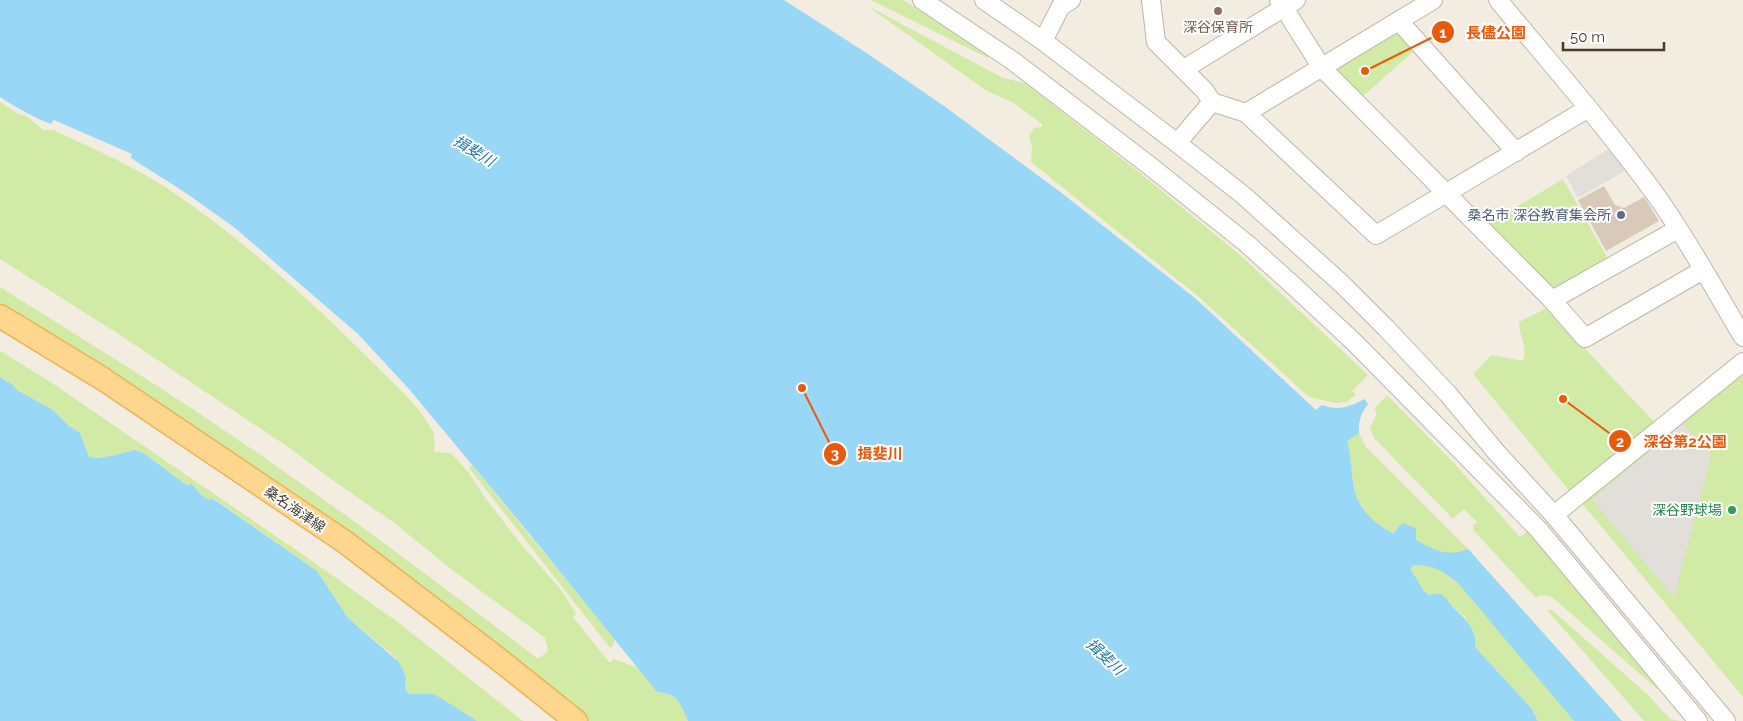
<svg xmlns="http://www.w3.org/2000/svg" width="1743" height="721" font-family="Raleway,'Noto Sans JP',sans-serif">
<rect width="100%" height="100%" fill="#f2ece1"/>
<g fill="#d1eba6">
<path d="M871,0H903L990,55L988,58Z"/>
<path d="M866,5L1003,78L1025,83L1140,173L1240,255L1368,375L1352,391L1356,395L1346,402L1335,403L1309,397L1199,297L1031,162L1032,146L1029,136L1034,128L1042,127V124L1012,102L987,91Z"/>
<path d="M1393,33H1402L1416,49L1360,99L1336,76L1339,66Z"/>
<path d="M0,102L17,113L28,117L43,130H53C96,150 141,169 180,197C250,246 315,304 375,365C395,385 419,405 432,430C436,436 434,445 434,452L451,453L468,472L486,499L520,543L562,591L576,614L573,617L610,663L614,659L638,668L657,692C679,694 680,703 688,721H587L499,651L0,307V287C94,346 189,404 279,468C367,529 453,594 538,659L548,651L545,638L451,569L393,522L331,479L291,449L120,335L0,259Z"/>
<path d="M1563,179L1608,259L1551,290L1488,224Z"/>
<path d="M1547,308L1656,424L1572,494L1473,374L1492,355L1523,361C1528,345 1519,337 1519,322Z"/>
<path d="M0,351L49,381L318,565L399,623L523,721H477L421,694L416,695L409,694L405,688L406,679L395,657L348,618L317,571L213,498L211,500C201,498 198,490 191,484L189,485L184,483L143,453L135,450C122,454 101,459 89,457L80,433L69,426L53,410L17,390L13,385L0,377Z"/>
<path d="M1743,371V697L1581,502Z"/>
<path d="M1387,395L1451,460L1520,537L1528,531L1659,686L1657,689L1552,597L1541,595L1536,598L1474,531L1473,526L1477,522L1464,509L1453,519L1374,438L1370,428L1377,413L1374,409Z"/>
<path d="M1359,433L1366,447L1468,549L1622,721H1538L1531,708L1475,647L1465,617L1438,593L1429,595L1424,591L1411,570L1412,565L1395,533C1386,531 1381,526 1374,521C1348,501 1355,470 1346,441Z"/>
<path d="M472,465L615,639L613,646L610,648L469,468Z"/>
<path d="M1547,610H1552L1648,695L1670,719L1680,721H1644Z"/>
</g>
<g fill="#e2dfdb">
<path d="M1610,148L1626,170L1578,198L1566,176Z"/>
<path d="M1683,424L1711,455L1674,598L1592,499Z"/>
</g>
<g fill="#98d7f5">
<path d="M0,0H784L868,54L944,106L1059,191L1196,299L1316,410L1322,405C1338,411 1350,407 1364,399L1368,404C1361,413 1358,422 1359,433L1347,441C1356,476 1346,499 1377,523C1384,528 1387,531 1394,533L1402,523L1416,528V540C1433,549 1448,558 1468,549L1622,721H1574L1458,583C1442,570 1433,565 1412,565L1411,570L1424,591L1429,595C1433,594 1437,593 1440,594C1445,596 1449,602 1452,606C1463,617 1478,629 1475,647L1531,708L1538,721H688C680,703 679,694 657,692L528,532L409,389L358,334L235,228L186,193L131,158L132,154L54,120L51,124C33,117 17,108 0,97Z"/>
<path d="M0,377L13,385L17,390L53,410L69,426L80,433L89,457C101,460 122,453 135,450L143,453L184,483L188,485L191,484C198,489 201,498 211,500L212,498L317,571L348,618L399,662L406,677L405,688L409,694H434L477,721H0Z"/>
</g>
<path fill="#d8c9b9" d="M1604,186L1615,205L1624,208L1644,197L1659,221L1606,251L1578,200Z"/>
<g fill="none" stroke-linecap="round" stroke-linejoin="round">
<g stroke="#c1b6a7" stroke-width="20">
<g id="minor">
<path d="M922,0L1013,61L1150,166L1246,243L1296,288L1355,343L1538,529L1698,721"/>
<path d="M984,0L1043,41L1177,143L1243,195L1342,284L1386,328L1448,394L1497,453L1554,515L1726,721"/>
<path d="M1151,0L1156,42L1205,91L1212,102L1246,113L1433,0"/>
<path d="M1279,0L1322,68L1552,300L1585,338L1703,270"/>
<path d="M1498,0C1552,65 1608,129 1658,198C1689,242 1715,290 1743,337"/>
<path d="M1399,21L1516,152"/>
<path d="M1043,41L1061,6L1071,0"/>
<path d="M1184,69L1296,0"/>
<path d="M1246,113L1376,235L1587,109"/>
<path d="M1177,143L1212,102"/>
<path d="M1552,300L1678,229"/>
<path d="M1554,515L1743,362"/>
</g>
</g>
<g stroke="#ecb356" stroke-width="25">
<path id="major" d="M0,316L103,379L345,542L497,658L576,721"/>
</g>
<use href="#minor" stroke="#fff" stroke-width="18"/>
<use href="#major" stroke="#ffd68e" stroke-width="22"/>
</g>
<circle fill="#8d6e63" stroke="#fff" stroke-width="2" cx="1218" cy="11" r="5"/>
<circle fill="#5c6f8a" stroke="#fff" stroke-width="2" cx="1621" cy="215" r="5"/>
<circle fill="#2e9e5b" stroke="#fff" stroke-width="2" cx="1732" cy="510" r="5"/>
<g text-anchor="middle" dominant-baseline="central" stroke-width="4" stroke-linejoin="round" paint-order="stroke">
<g font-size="14" fill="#785e54" stroke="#fff">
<text x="1218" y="27">深谷保育所</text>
</g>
<g font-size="14" fill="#4e5e75" stroke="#fff" text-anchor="end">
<text x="1611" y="215">桑名市 深谷教育集会所</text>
</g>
<g font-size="14" fill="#443b32" stroke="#fff">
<text transform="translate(295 509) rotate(34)">桑名海津線</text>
</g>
<g font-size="14" fill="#27864d" stroke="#fff" text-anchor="end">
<text x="1722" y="510">深谷野球場</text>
</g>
<g font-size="15" font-style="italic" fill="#2279a6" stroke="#fff">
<text transform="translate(474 151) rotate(31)">揖斐川</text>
<text transform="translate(1105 657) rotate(43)">揖斐川</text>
</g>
</g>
<path fill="none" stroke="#e8590c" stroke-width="2" d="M1365 71L1443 32M1563 399L1620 441M802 388L835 454"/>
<g fill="#e8590c" stroke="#fff" stroke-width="2">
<circle cx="1365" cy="71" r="5"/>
<circle cx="1563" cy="399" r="5"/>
<circle cx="802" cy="388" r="5"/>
<circle cx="1443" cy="32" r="12"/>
<circle cx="1620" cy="441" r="12"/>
<circle cx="835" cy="454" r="12"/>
</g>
<g font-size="15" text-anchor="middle" font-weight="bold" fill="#fff">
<text x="1443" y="38">1</text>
<text x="1620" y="447">2</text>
<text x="835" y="459">3</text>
</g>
<g font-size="15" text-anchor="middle" font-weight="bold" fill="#e8590c" stroke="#fff" stroke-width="4" stroke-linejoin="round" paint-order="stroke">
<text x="1496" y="38">長儘公園</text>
<text x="1685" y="447">深谷第2公園</text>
<text x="880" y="459">揖斐川</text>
</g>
<path d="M1563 42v8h101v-8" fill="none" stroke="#443b32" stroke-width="2.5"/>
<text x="1570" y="42" font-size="15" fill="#443b32" stroke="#ffffff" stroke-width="4" paint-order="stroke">50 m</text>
</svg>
